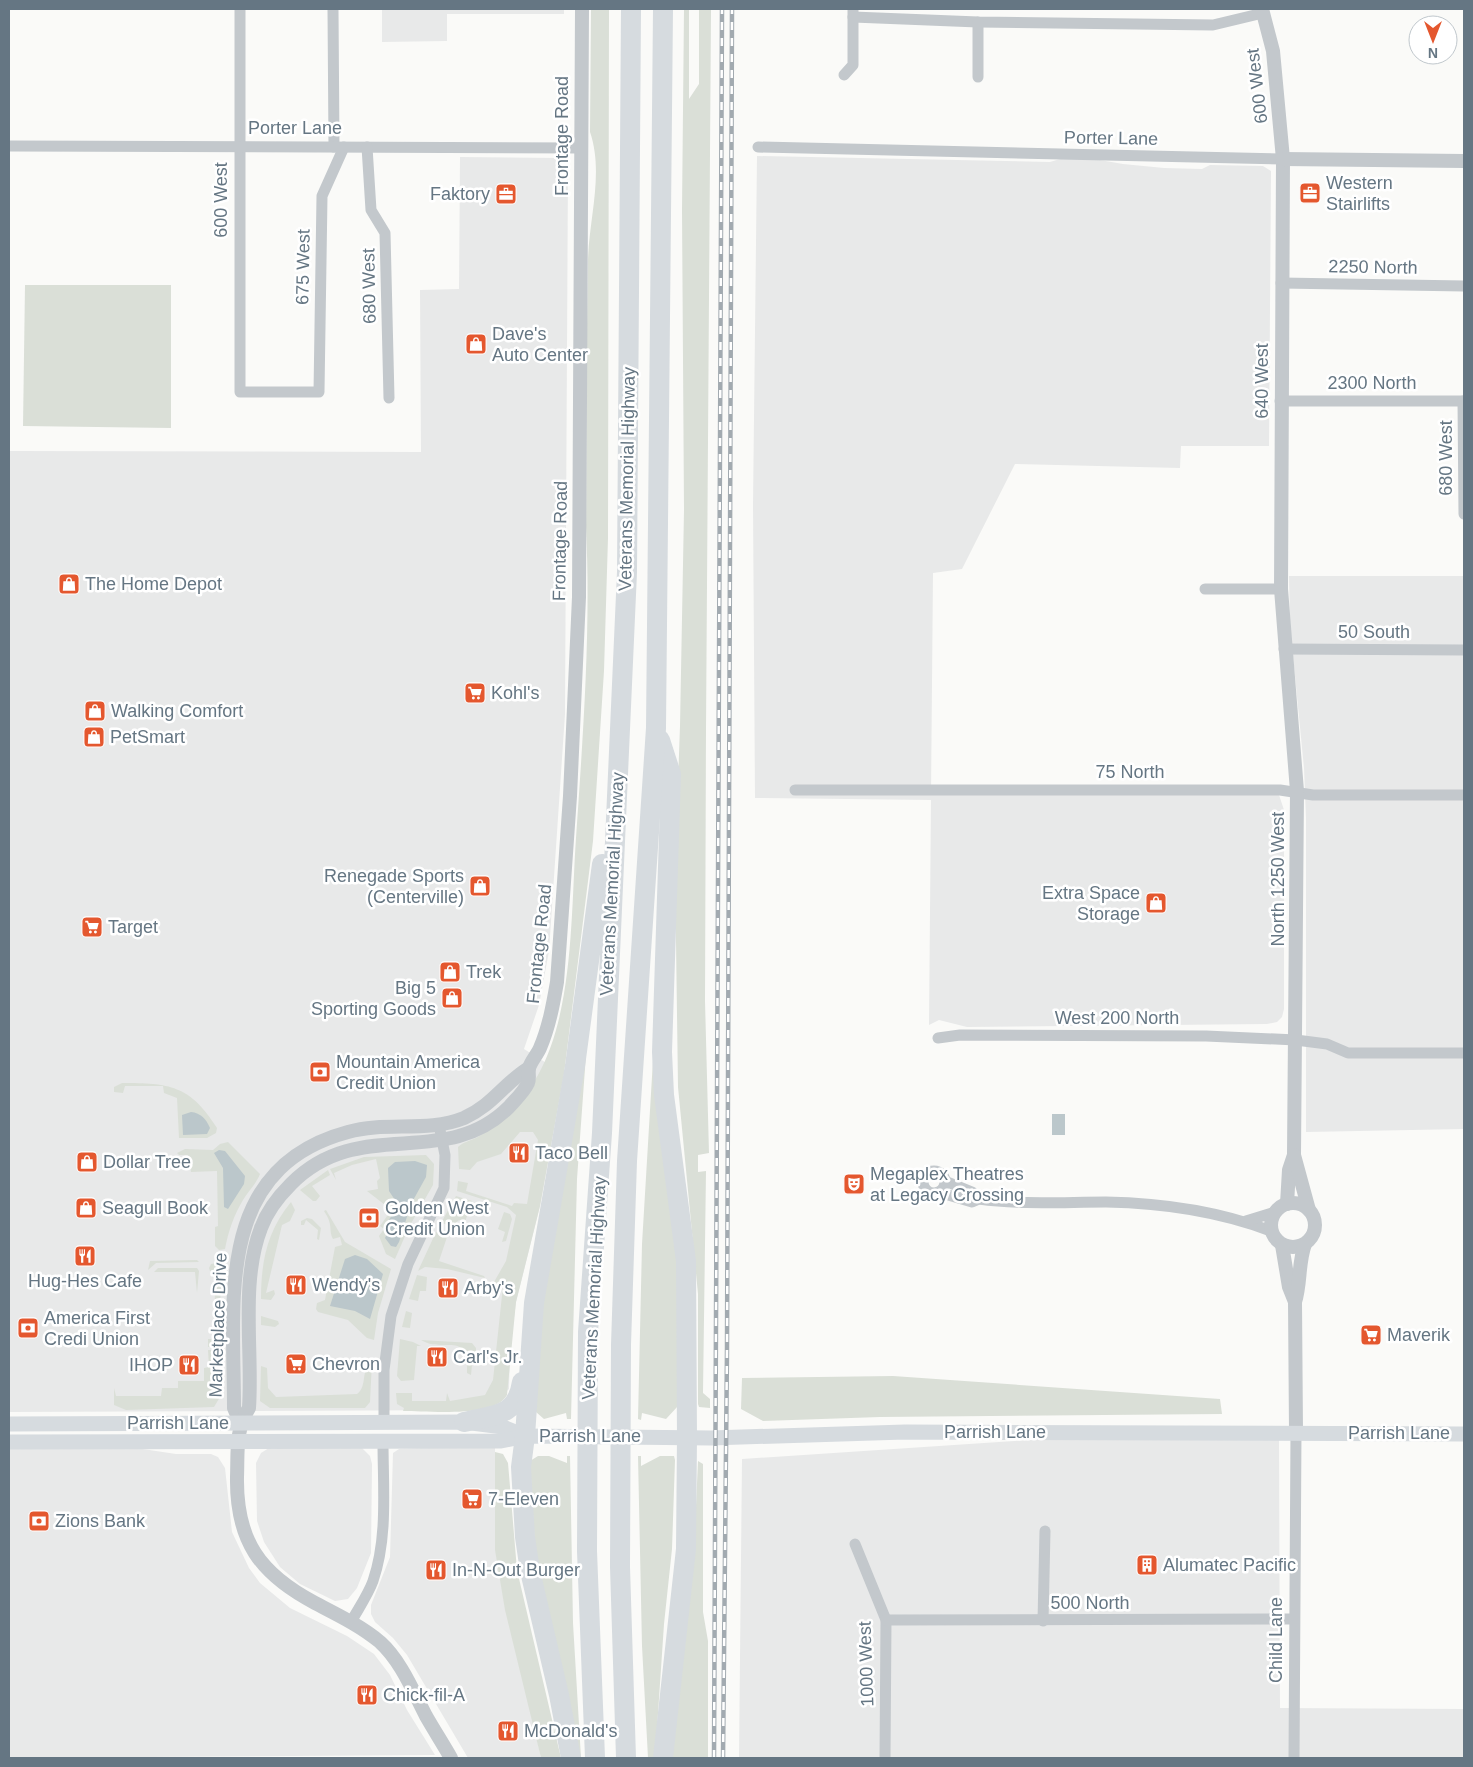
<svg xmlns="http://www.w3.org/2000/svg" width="1473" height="1767" font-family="Helvetica,sans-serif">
<rect width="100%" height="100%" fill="#fafaf8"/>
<g fill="#e8e9e9">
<path d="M382,9H564V14H447V41L382,42Z"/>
<path d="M757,156L1050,162L1060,159H1094L1123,164L1164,168L1202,169L1210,165L1263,166L1271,171L1269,446H1181L1180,468L1015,464L962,569L933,573L931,795H1279L1284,810V1009L1282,1017L1277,1022L1267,1024L967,1027L939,1020L929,1025L931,800L755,798L753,505Z"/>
<path d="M460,157L557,158L568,167L565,714L549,951L539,1005L524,1049L564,1074L540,1206L516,1302L510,1348L509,1389L485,1410L9,1412V451L421,452L420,290L459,289Z"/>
<path d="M1289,576H1464V1129L1306,1132V818L1304,768L1290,625Z"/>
<path d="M1061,1438H1279L1280,1708L1464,1709V1758H739L742,1459Z"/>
<path d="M446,1447L495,1448V1545L541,1758H468L407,1655L393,1638L375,1622L371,1614V1605L390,1557L393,1453L399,1449Z"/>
<path d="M9,1448H136L176,1454H211L218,1457L225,1468L232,1532L249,1568L260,1583L290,1608L347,1636L374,1654L390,1675L407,1710L435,1755L9,1758Z"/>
<path d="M269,1448H362L370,1456L372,1464L371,1553L357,1588L348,1599L335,1601L300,1584L280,1567L264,1542L257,1521L256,1463L261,1453Z"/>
</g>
<g fill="#dadfd7">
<path d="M591,9H609L608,538L604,671L593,841L564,1074L540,1206L516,1302L507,1395C495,1418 428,1411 403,1411L404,1408L397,1404L396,1393H412V1401H446L447,1393L450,1401L485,1395L493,1380L503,1286L494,1282L506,1261L516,1215L507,1207L457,1191L458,1181L468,1183L466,1191L512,1206L514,1203L527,1204L538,1140L533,1132H520L501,1154L477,1162L470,1170L459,1169L458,1147C464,1141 474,1140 481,1135C505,1121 524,1099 538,1075C574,1011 571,910 576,838C583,735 591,630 586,527C587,438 586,349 588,260C589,218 604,173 590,132Z"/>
<path d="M684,9H689V99L699,84V9H711L706,729L705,1001L709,1153L698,1155V1172L706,1171L703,1393L710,1399V1408L699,1407L698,1404V1294L678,1087L675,868L680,726L684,510L682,210Z"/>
<path d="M25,285H171V428L23,426Z"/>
<path d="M657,993L678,1257V1406L666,1419L642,1413L641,1420L638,1419L642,1244Z"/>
<path d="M588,1027L577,1179L571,1419H567L566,1413L544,1419L536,1412V1342Z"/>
<path d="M122,1083C169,1083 190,1085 217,1128L216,1133L207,1138H179L177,1098L164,1093L163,1086H125L123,1093L114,1092V1087Z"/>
<path d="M228,1142L260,1174C256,1184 249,1190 243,1200C234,1215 228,1232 225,1249L219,1250L215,1246V1227L218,1226L217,1171L191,1172L188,1155H179L177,1153L185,1149L213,1150L220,1144Z"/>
<path d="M426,1155L434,1164L433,1185L409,1227L395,1259L386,1254L379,1236L384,1229L380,1226L390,1212L387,1210L389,1208L367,1191L378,1189L377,1181L380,1178L376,1159L352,1165L334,1173L336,1180L330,1169L364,1157Z"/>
<path d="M328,1170L330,1175L312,1186L320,1196L316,1201H313L300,1190Z"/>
<path d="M456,1196L472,1201L465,1222L459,1220L452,1226L441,1223Z"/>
<path d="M291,1202L295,1210L290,1221L282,1225L266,1293L274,1290L275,1294L271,1300L261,1299C261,1262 267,1231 291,1202Z"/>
<path d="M326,1210L345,1242L391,1269L378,1313L374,1340L367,1338L348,1320L318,1312L316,1309L317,1303L325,1300L335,1247L342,1245L340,1237L333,1239C328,1229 334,1226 324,1211Z"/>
<path d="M504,1212L510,1214L512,1219L506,1241L502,1242L505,1232L498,1229Z"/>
<path d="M307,1218L312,1219L321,1228L319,1240L317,1239L318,1230L306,1220L304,1225H301V1221Z"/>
<path d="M436,1232L447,1237L439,1261L484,1276L485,1278L447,1269L425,1267L418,1271Z"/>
<path d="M150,1261L197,1260L199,1262L156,1263L148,1270Z"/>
<path d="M217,1263L222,1265L218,1347H208V1339H213L216,1271H210L209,1268L211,1264Z"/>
<path d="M158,1268H197L199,1271L197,1293L195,1272H154Z"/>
<path d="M417,1275L427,1277L426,1291H420L418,1301L409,1299Z"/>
<path d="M406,1311L412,1313L410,1328L402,1327Z"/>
<path d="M261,1316L278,1321L279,1324L275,1327L261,1325Z"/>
<path d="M400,1339L413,1342L421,1346H417L414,1380L401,1381L397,1376Z"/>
<path d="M421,1340L472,1343L476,1348V1355H473L471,1375L467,1373C469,1329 444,1354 421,1340Z"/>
<path d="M208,1350H218L220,1397L214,1407L126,1410L114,1405V1388L116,1396H161L162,1388H178V1381H204V1368L209,1367Z"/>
<path d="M372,1361L370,1402L365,1408H270L260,1401L261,1366L267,1368L268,1388L276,1397L357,1394C368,1386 360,1370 372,1361Z"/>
<path d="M893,1376L1220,1399L1222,1414L880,1417L763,1421L741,1409L742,1378Z"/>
<path d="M495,1452L503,1454L508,1463L517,1570L561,1758H541L505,1610L495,1550Z"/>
<path d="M538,1456H549L567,1463V1456H570L573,1623L581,1758H578L537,1585L530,1461Z"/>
<path d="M638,1456H641V1466L660,1456H674L675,1460L672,1549L664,1624L655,1758H648L642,1646Z"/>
<path d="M698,1461L703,1464V1612L708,1641V1758H668L694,1550Z"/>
</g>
<g fill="#bbc7cb">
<path d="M191,1112C201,1113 206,1119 210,1128L207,1134L183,1135L182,1115Z"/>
<rect x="1052" y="1114" width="13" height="21"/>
<path d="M219,1150L225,1151L245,1176L244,1184L228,1209L224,1207L223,1168L214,1153Z"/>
<path d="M415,1161L427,1165L426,1177L411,1204L399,1242L396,1247L391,1246L385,1238L389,1230L385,1225L396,1210L397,1203L389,1191L388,1168L395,1162Z"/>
<path d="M355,1255L367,1259L383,1274L370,1319L355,1311L330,1306L345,1259Z"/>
</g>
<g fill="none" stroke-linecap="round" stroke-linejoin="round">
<g stroke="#c3c8cc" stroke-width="11">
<path d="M240,9V392H319L322,196L344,147"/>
<path d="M333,9L334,147"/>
<path d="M853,17L978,22L1213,25L1263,13"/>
<path d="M844,75L853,65V9"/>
<path d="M978,77V22"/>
<path d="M9,146L581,148"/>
<path d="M367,147L371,210L385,233L389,398"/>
<path d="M758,147L1283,159"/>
<path d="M1281,283L1464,286"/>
<path d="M1280,401H1464"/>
<path d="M1463,401L1464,514"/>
<path d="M1205,589H1281"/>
<path d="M1284,649L1464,650"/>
<path d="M795,790H1280L1313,795H1464"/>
<path d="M938,1038L960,1035L1206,1036L1296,1040L1327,1044L1348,1053H1464"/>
<circle cx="934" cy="1182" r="11"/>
<path d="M945,1181L972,1192L979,1199"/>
<path d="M938,1192L972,1202L979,1199C1022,1205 1063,1202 1106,1202C1162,1203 1218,1211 1271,1231"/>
<path d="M1246,1221L1275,1212"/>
<path d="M384,1422V1370L391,1316L408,1264L444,1188L445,1155L439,1125"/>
<path d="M855,1544L886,1620L885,1758"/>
<path d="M886,1620L1294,1619"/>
<path d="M1043,1621L1045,1531"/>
<path d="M351,1622C358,1609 368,1595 373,1581C388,1537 383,1488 383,1442"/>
<path d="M1294,1758L1296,1432"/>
</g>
<g stroke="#c3c8cc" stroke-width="14">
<path d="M1262,9L1273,51L1283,159L1281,589L1297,791L1294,1155L1289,1170L1287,1204"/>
<path d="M1283,159L1464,161"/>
<path d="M1294,1155L1309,1210"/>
<circle cx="1293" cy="1225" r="22"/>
<path d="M1282,1245L1289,1287L1295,1302"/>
<path d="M240,1422L234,1408C234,1300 214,1168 348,1132C386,1121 427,1133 464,1118C493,1105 504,1083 529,1068"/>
<path d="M1296,1432L1295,1302C1301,1283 1298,1263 1305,1244"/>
<path d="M451,1758C443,1744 434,1730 426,1716C413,1691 401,1661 380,1642C361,1626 338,1615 315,1603C260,1574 236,1541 237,1477C238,1452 235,1430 249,1408C253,1351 240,1282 261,1228C267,1211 278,1197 291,1184C360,1114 444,1172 509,1107C515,1100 524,1092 528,1083C530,1079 528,1073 529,1068C531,1061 537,1055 540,1048C549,1027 553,1005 557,982L570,796L579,597L582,9"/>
</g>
<g stroke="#d6dbdf" stroke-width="15">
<path d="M9,1424L464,1422L503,1427L525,1436"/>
<path d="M9,1442L501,1441L525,1436L711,1438L905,1432L1464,1434"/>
</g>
<g stroke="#d6dbdf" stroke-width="20">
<path d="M660,740L671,774L662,1052L664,1095L686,1261L687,1437L686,1549L663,1758"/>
<path d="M464,1422C493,1415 517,1417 522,1382"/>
<path d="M571,1758L559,1695L530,1571L525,1537L521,1467L525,1436L534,1303L575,1066L602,864"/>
<path d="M595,1758L587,1551L588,1332L602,1133L627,572L631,9"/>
<path d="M626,1758L620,1567L621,1345L627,1161L656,728L663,9"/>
</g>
<g stroke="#a2aab0" stroke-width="4.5">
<g id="rail">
<path d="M714,1758L722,9"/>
<path d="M723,1758L727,1350L732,9"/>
</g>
</g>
<use href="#rail" stroke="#fff" stroke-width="2.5" stroke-dasharray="8" stroke-linecap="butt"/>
</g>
<defs>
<g id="office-square" transform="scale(1.125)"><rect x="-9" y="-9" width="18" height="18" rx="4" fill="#e4572e" stroke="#fff"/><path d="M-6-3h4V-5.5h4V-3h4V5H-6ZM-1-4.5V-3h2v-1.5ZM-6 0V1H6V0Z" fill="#fff"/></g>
<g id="shop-square" transform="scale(1.125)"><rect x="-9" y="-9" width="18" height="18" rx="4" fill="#e4572e" stroke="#fff"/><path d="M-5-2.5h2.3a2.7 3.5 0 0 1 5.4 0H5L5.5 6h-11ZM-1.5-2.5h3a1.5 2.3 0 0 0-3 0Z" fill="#fff"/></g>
<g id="supermarket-square" transform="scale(1.125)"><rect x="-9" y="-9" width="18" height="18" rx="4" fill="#e4572e" stroke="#fff"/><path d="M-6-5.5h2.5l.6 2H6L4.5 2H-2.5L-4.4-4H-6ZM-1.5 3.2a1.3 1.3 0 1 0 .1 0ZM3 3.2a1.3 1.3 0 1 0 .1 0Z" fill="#fff"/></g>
<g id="bank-square" transform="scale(1.125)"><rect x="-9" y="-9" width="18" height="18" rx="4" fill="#e4572e" stroke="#fff"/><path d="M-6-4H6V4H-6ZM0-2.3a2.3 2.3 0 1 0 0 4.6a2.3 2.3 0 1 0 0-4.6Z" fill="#fff"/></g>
<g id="restaurant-square" transform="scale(1.125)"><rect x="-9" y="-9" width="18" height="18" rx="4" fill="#e4572e" stroke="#fff"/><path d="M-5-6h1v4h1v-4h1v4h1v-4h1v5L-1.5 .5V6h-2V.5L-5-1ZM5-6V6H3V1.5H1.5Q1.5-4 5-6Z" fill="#fff"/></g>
<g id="theatre-square" transform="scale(1.125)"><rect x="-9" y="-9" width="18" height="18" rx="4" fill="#e4572e" stroke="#fff"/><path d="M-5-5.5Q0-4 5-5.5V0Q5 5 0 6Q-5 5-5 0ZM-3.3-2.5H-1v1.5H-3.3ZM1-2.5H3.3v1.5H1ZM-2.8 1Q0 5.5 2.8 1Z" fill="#fff"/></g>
<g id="building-square" transform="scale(1.125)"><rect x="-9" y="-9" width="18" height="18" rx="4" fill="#e4572e" stroke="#fff"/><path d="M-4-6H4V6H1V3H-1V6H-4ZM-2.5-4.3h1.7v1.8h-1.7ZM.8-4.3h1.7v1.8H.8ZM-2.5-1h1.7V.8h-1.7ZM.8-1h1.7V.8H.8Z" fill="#fff"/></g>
</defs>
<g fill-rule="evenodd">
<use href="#office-square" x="1310" y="193"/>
<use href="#office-square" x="506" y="194"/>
<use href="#shop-square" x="476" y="344"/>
<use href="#shop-square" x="69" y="584"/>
<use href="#supermarket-square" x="475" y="693"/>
<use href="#shop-square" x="95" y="711"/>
<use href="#shop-square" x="94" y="737"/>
<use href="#shop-square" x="480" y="886"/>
<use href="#shop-square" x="1156" y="903"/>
<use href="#supermarket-square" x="92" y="927"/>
<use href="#shop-square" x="450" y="972"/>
<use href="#shop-square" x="452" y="998"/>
<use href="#bank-square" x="320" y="1072"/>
<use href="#restaurant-square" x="519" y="1153"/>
<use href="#shop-square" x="87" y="1162"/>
<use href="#theatre-square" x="854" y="1184"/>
<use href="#shop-square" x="86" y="1208"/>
<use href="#bank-square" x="369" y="1218"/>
<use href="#restaurant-square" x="85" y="1256"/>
<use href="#restaurant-square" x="296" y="1285"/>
<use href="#restaurant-square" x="448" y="1288"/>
<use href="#bank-square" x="28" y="1328"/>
<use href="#supermarket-square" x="1371" y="1335"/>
<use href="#restaurant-square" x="437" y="1357"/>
<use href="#supermarket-square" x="296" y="1364"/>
<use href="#restaurant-square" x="189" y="1365"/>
<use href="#supermarket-square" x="472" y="1499"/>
<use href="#bank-square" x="39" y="1521"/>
<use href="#building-square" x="1147" y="1565"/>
<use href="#restaurant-square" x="436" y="1570"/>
<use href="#restaurant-square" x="367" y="1695"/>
<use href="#restaurant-square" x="508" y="1731"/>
</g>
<g text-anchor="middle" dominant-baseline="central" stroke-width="5" stroke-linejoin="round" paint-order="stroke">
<g font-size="18" fill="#657683" stroke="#fff">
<text transform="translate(1257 86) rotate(-97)">600 West</text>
<text x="295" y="128">Porter Lane</text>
<text transform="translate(562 136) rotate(-90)">Frontage Road</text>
<text transform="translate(1111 138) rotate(1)">Porter Lane</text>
<text transform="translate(221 200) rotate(-90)">600 West</text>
<text transform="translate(303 267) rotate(-89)">675 West</text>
<text transform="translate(1373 267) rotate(1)">2250 North</text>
<text transform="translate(369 286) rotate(-91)">680 West</text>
<text transform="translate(1262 381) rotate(-90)">640 West</text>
<text x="1372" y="383">2300 North</text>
<text transform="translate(1446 458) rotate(-90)">680 West</text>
<text transform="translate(627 479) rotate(-89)">Veterans Memorial Highway</text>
<text transform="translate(560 541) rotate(-89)">Frontage Road</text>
<text x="1374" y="632">50 South</text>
<text x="1130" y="772">75 North</text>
<text transform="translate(1278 879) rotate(-90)">North 1250 West</text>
<text transform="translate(612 884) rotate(-87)">Veterans Memorial Highway</text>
<text transform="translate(539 944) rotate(-84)">Frontage Road</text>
<text x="1117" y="1018">West 200 North</text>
<text transform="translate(594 1288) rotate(-87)">Veterans Memorial Highway</text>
<text transform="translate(218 1325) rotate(-88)">Marketplace Drive</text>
<text x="178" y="1423">Parrish Lane</text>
<text x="995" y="1432">Parrish Lane</text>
<text x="1399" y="1433">Parrish Lane</text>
<text x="590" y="1436">Parrish Lane</text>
<text x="1090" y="1603">500 North</text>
<text transform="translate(1276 1640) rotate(-90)">Child Lane</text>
<text transform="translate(866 1664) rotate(-92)">1000 West</text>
</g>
<g font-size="18" fill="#657683" stroke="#fff" text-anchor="start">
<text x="1326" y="183">Western<tspan x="1326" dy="21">Stairlifts</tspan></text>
<text x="490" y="194" text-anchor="end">Faktory</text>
<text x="492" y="334">Dave's<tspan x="492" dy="21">Auto Center</tspan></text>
<text x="85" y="584">The Home Depot</text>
<text x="491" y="693">Kohl's</text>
<text x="111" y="711">Walking Comfort</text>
<text x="110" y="737">PetSmart</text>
<text x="464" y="876" text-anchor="end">Renegade Sports<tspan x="464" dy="21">(Centerville)</tspan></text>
<text x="1140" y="893" text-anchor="end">Extra Space<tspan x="1140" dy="21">Storage</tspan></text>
<text x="108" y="927">Target</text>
<text x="466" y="972">Trek</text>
<text x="436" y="988" text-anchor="end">Big 5<tspan x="436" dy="21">Sporting Goods</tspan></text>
<text x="336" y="1062">Mountain America<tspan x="336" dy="21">Credit Union</tspan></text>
<text x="535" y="1153">Taco Bell</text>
<text x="103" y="1162">Dollar Tree</text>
<text x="870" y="1174">Megaplex Theatres<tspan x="870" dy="21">at Legacy Crossing</tspan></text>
<text x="102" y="1208">Seagull Book</text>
<text x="385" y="1208">Golden West<tspan x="385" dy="21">Credit Union</tspan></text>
<text x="85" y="1281" text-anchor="middle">Hug-Hes Cafe</text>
<text x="312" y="1285">Wendy's</text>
<text x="464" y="1288">Arby's</text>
<text x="44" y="1318">America First<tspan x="44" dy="21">Credi Union</tspan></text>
<text x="1387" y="1335">Maverik</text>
<text x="453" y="1357">Carl's Jr.</text>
<text x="312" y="1364">Chevron</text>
<text x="173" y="1365" text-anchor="end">IHOP</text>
<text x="488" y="1499">7-Eleven</text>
<text x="55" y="1521">Zions Bank</text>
<text x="1163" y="1565">Alumatec Pacific</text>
<text x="452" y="1570">In-N-Out Burger</text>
<text x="383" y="1695">Chick-fil-A</text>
<text x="524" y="1731">McDonald's</text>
</g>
</g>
<rect width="1473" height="1767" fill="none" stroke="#657683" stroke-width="20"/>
<g transform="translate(1433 40) rotate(180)"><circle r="24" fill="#ffffff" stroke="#c1c8cd"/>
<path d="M0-4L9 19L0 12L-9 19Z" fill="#e4572e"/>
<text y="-8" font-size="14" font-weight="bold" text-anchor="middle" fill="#657683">N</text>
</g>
</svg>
